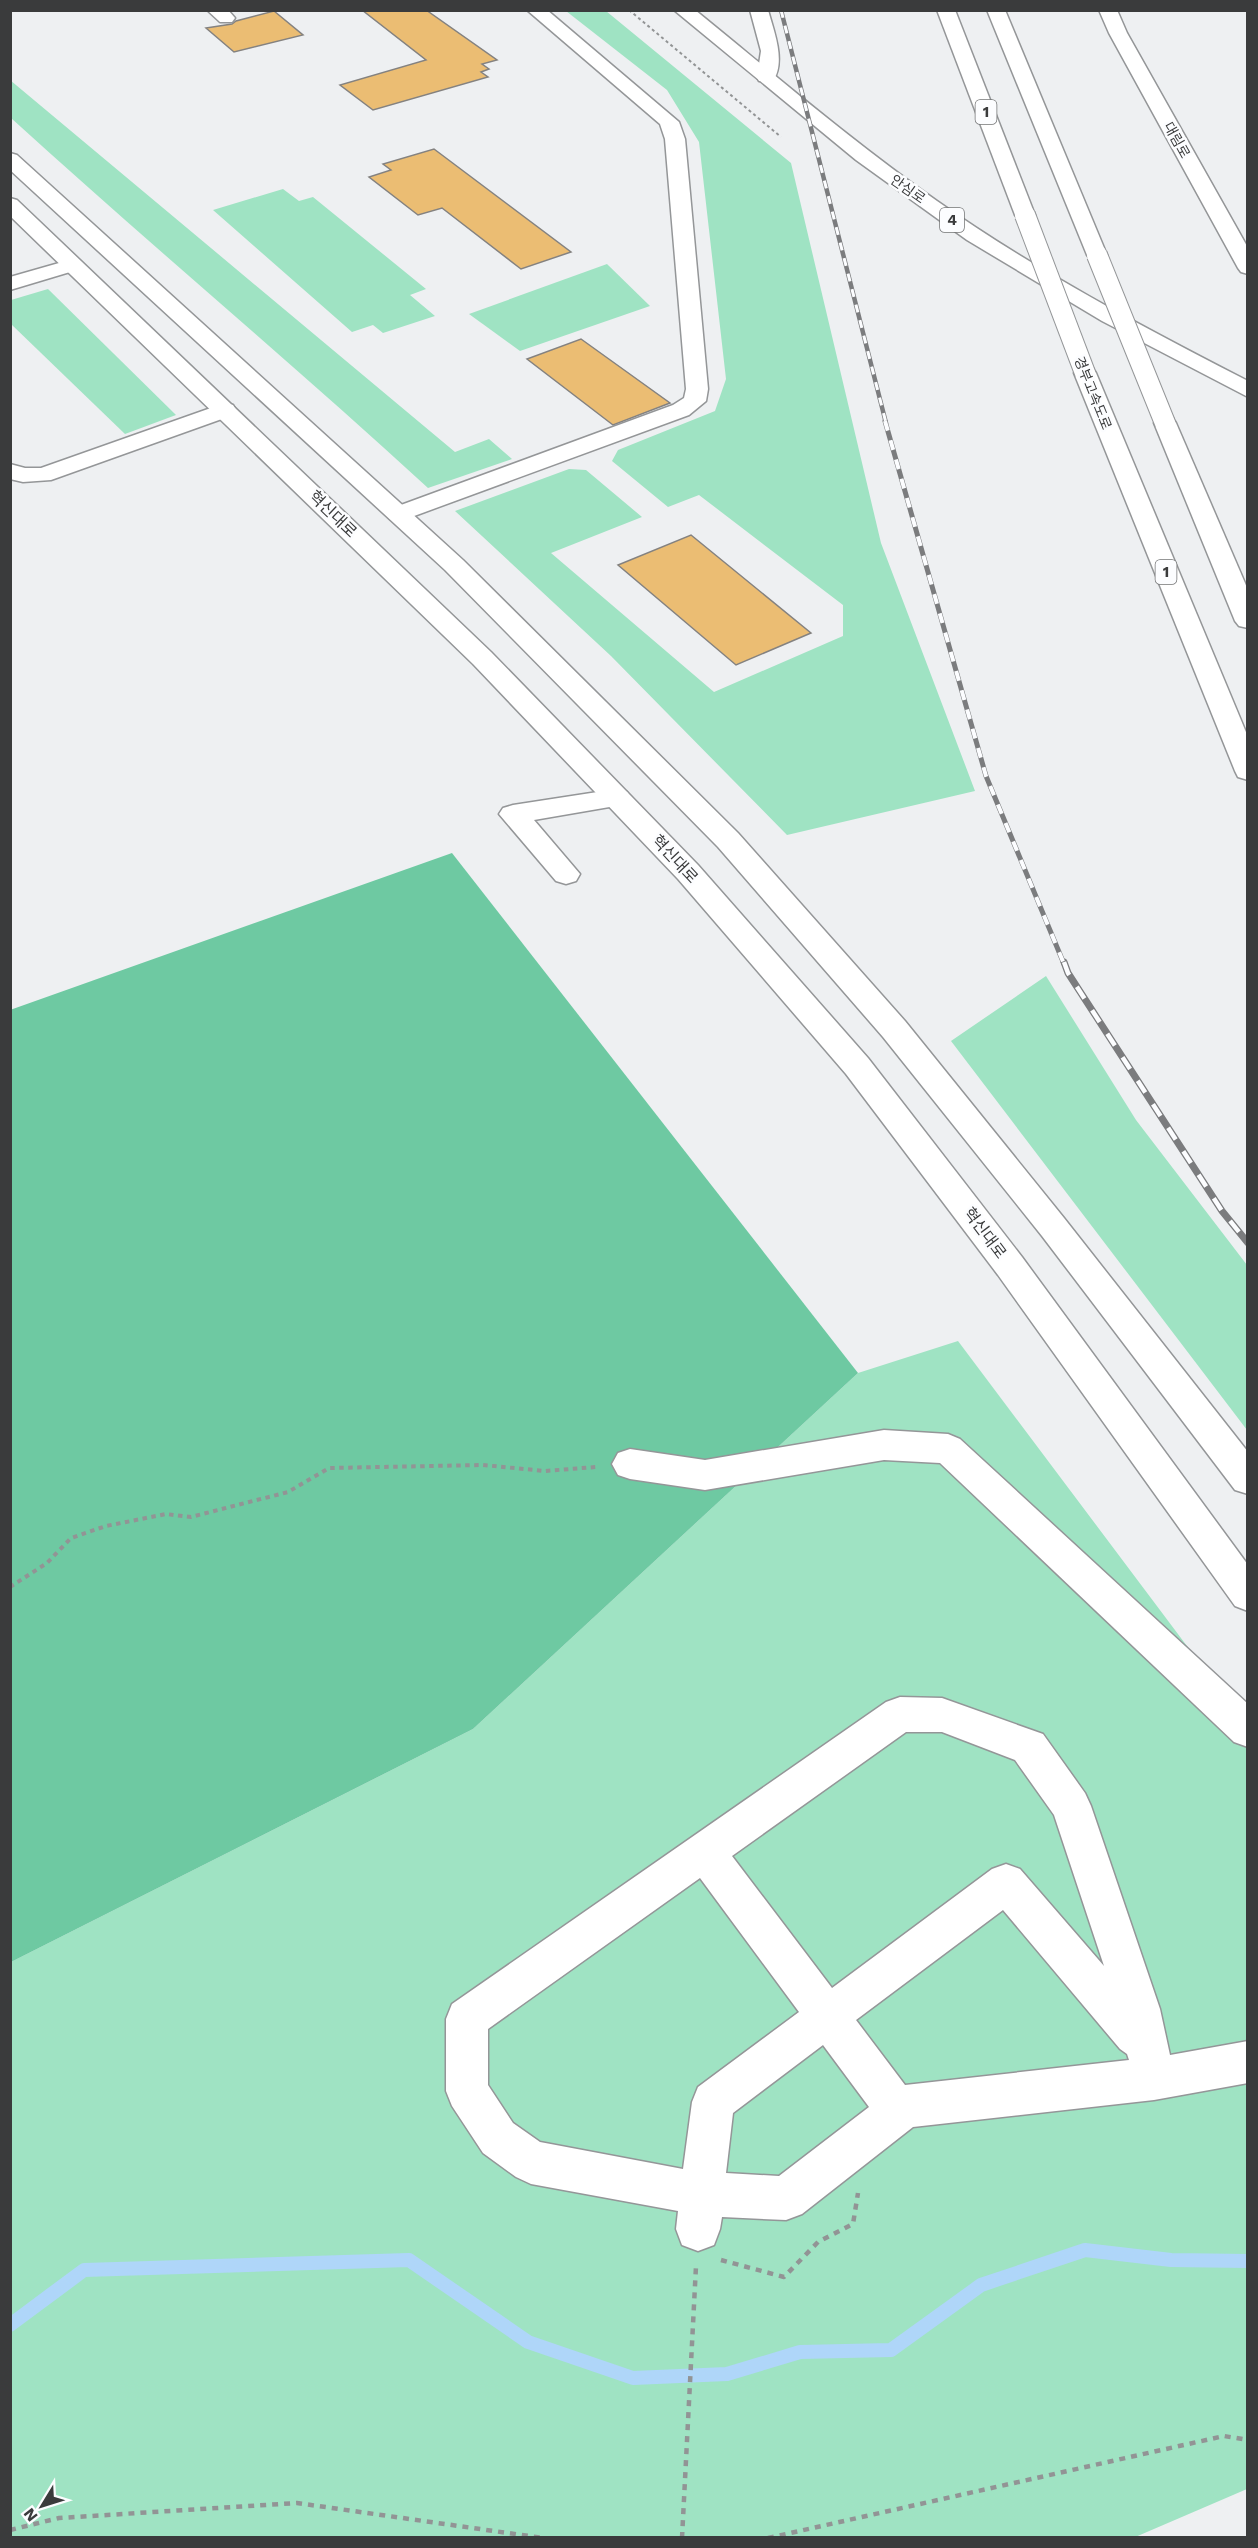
<svg xmlns="http://www.w3.org/2000/svg" width="1258" height="2548" font-family="'Work Sans','Noto Sans KR',sans-serif">
<rect width="100%" height="100%" fill="#eef0f2"/>
<g fill="#9fe3c3">
<path d="M566,11H606L791,163L881,543L975,791L787,835L611,656L455,511L569,469L586,470L642,517L551,553L714,692L843,636V605L699,495L668,507L612,461L618,450L715,411L726,379L699,142L667,90Z"/>
<path d="M10,80L455,452L489,439L512,459L428,488C291,362 148,243 11,118Z"/>
<path d="M283,189L299,201L313,197L426,289L410,295L435,316L383,333L373,325L352,332L213,210Z"/>
<path d="M607,264L650,306L520,351L469,314Z"/>
<path d="M48,289L176,415L125,434L11,324V300Z"/>
<path d="M1046,976L1136,1120L1247,1265V1430L951,1041Z"/>
<path d="M958,1341L1247,1726V2489L1133,2538H11V1962L473,1729L858,1373Z"/>
</g>
<path fill="#6ec9a2" d="M452,853L858,1373L473,1729L11,1962L10,1010Z"/>
<g fill="none" stroke-linecap="round" stroke-linejoin="round">
<path stroke="#afd6f9" stroke-width="14" d="M10,2325L84,2270L409,2260L528,2342L633,2378L727,2374L800,2352L891,2350L981,2285L1085,2250L1171,2260L1248,2261"/>
</g>
<g fill="#ebbd73" stroke="#848280" stroke-width="1.5">
<path d="M362,10H426L497,60L482,64L489,69L481,72L488,77L373,110L340,85L426,60Z"/>
<path d="M274,11L303,35L234,52L206,28L232,24L236,21Z"/>
<path d="M434,149L571,252L521,269L442,208L418,215L369,177L391,170L383,164Z"/>
<path d="M581,339L670,403L613,425L527,359Z"/>
<path d="M691,535L811,633L736,665L618,565Z"/>
</g>
<g fill="none" stroke-linecap="round" stroke-linejoin="round">
<g stroke="#949698" stroke-width="3">
<g id="minor">
<path d="M207,10H228L235,18L232,22H220Z"/>
<path d="M527,10H547L679,122L685,139L708,389L706,401L689,415L406,519L398,521L390,519L386,514L390,509L673,405L684,398L686,389L665,139L660,124Z"/>
<path d="M750,10H768C774,32 786,61 773,81H759L757,77L761,51Z"/>
<path d="M1099,10H1117L1127,33L1248,248V274L1241,272L1238,268L1109,33Z"/>
<path d="M73,259L80,261L83,265L80,269L10,290V277Z"/>
<path d="M225,403L233,405L236,410L233,415L51,480L23,482L10,479V464L25,468H41Z"/>
<path d="M617,789L627,792L631,798L627,804L534,820L580,874L576,881L566,884L556,881L499,814L503,808L513,805Z"/>
<path d="M884,1430L948,1434L960,1439L1248,1704V1747L1234,1742L940,1463L884,1460L705,1490L630,1479L618,1475L612,1464L618,1453L630,1449L705,1460Z"/>
<path d="M900,1697L942,1698L1043,1734L1085,1793L1091,1806L1160,2009L1170,2055L1248,2041V2083L1154,2100L913,2127L802,2214L786,2220L722,2217L720,2229L714,2245L698,2251L682,2245L676,2229L678,2211L531,2184L516,2177L483,2153L452,2106L446,2091V2019L452,2004L886,1702ZM906,1732H942L1015,1760L1054,1815L1104,1966L1020,1869L1006,1864L992,1869L832,1988L732,1856ZM700,1878L799,2012L698,2087L692,2102L683,2169L540,2142L513,2123L488,2085V2029ZM1003,1910L1120,2049L1127,2054L1129,2060L905,2085L856,2020ZM823,2045L869,2107L779,2176L726,2173L733,2113Z"/>
</g>
</g>
<g stroke="#949698" stroke-width="3">
<g id="major">
<path d="M674,10H695C775,75 853,142 937,201C1035,270 1141,326 1248,381V397L1102,321L967,240L856,160Z"/>
<path d="M10,153L17,155L463,560L738,833L905,1021L1064,1218L1248,1452V1494L1235,1490L1042,1236L883,1037L718,847L445,570L10,170Z"/>
<path d="M10,198L17,200L491,652L698,865L868,1058L1022,1257L1248,1565V1611L1235,1606L998,1275L846,1074L678,879L473,664L10,216Z"/>
</g>
</g>
<g stroke="#949698" stroke-width="3">
<g id="highway">
<path d="M937,10H955L1035,215L1032,219H1018L1015,215Z"/>
<path d="M987,10H1005L1107,255L1104,259L1097,261L1090,259L1087,255Z"/>
<path d="M1085,366L1093,368L1096,373L1248,737V780L1238,777L1235,771L1074,373L1077,368Z"/>
<path d="M1165,416L1173,418L1176,423L1248,590V628L1239,626L1235,621L1154,423L1157,418Z"/>
</g>
</g>
<path stroke="#929495" stroke-width="2" stroke-dasharray="3 3" stroke-linecap="butt" d="M629,10L781,137"/>
<path stroke="#929495" stroke-width="4" stroke-dasharray="4.5 4.5" stroke-linecap="butt" d="M10,1587L47,1563L71,1538L106,1526L166,1514L191,1517L288,1492L329,1468L483,1465L545,1471L596,1467"/>
<g stroke="#929495" stroke-width="4.5" stroke-dasharray="6 6" stroke-linecap="butt">
<path d="M721,2260L784,2277L818,2242L853,2224L858,2193"/>
<path d="M10,2530L59,2518L297,2503L543,2538"/>
<path d="M682,2538L696,2266"/>
<path d="M768,2538L1224,2436L1248,2440"/>
</g>
<use href="#minor" fill="#fff" fill-rule="evenodd"/>
<use href="#major" fill="#fff" fill-rule="evenodd"/>
<use href="#highway" fill="#fff" fill-rule="evenodd"/>
<g stroke="#7b7c7e" stroke-width="4.5">
<path id="rail-far2" d="M781,10L886,423"/>
</g>
<g stroke="#7b7c7e" stroke-width="5">
<path id="rail-far1" d="M885,421L986,776L1064,964"/>
</g>
<g stroke="#7b7c7e" stroke-width="7">
<path id="rail" d="M1064,962L1068,973L1222,1211L1248,1243"/>
</g>
<use href="#rail-far2" stroke="#fcfdff" stroke-width="3" stroke-dasharray="8" stroke-linecap="butt"/>
<use href="#rail-far1" stroke="#fcfdff" stroke-width="4" stroke-dasharray="10" stroke-linecap="butt"/>
<use href="#rail" stroke="#fcfdff" stroke-width="4.5" stroke-dasharray="14" stroke-linecap="butt"/>
<g stroke="#949698" stroke-width="22" stroke-linecap="butt">
<g id="highway-bridge">
<path d="M1025,215L1085,373"/>
<path d="M1097,255L1165,423"/>
</g>
</g>
<use href="#highway-bridge" stroke="#fff" stroke-width="20"/>
</g>
<g text-anchor="middle" dominant-baseline="central" stroke-width="5" stroke-linejoin="round" paint-order="stroke">
<g font-size="14" fill="#3a3b3c" stroke="#fcfdff">
<text transform="translate(1177 140) rotate(61)">대림로</text>
<text transform="translate(908 189) rotate(35)">안심로</text>
<text transform="translate(1093 393) rotate(68)">경부고속도로</text>
</g>
<g fill="#fcfdff" stroke="#747576" stroke-width="1.5">
<rect x="975.5" y="100" width="21" height="24" rx="4.5"/>
<rect x="940" y="208" width="24" height="24" rx="4.5"/>
<rect x="1155.5" y="560" width="21" height="24" rx="4.5"/>
</g>
<g font-size="15" font-weight="bold" fill="#3a3b3c">
<text x="986" y="112">1</text>
<text x="952" y="220">4</text>
<text x="1166" y="572">1</text>
</g>
<g font-size="16" fill="#3a3b3c" stroke="#fcfdff">
<text transform="translate(333 514) rotate(44)">혁신대로</text>
<text transform="translate(675 859) rotate(47)">혁신대로</text>
<text transform="translate(985 1233) rotate(53)">혁신대로</text>
</g>
</g>
<rect width="1258" height="2548" fill="none" stroke="#3a3b3c" stroke-width="24"/>
<g transform="translate(42 2506) rotate(232)" stroke="#fcfdff" stroke-width="4.5" paint-order="stroke">
<path d="M0-4.5L10 22L0 15L-10 22Z" fill="#3a3b3c"/>
<text y="-9" font-size="16" font-weight="bold" text-anchor="middle" fill="#3a3b3c">N</text>
</g>
</svg>
